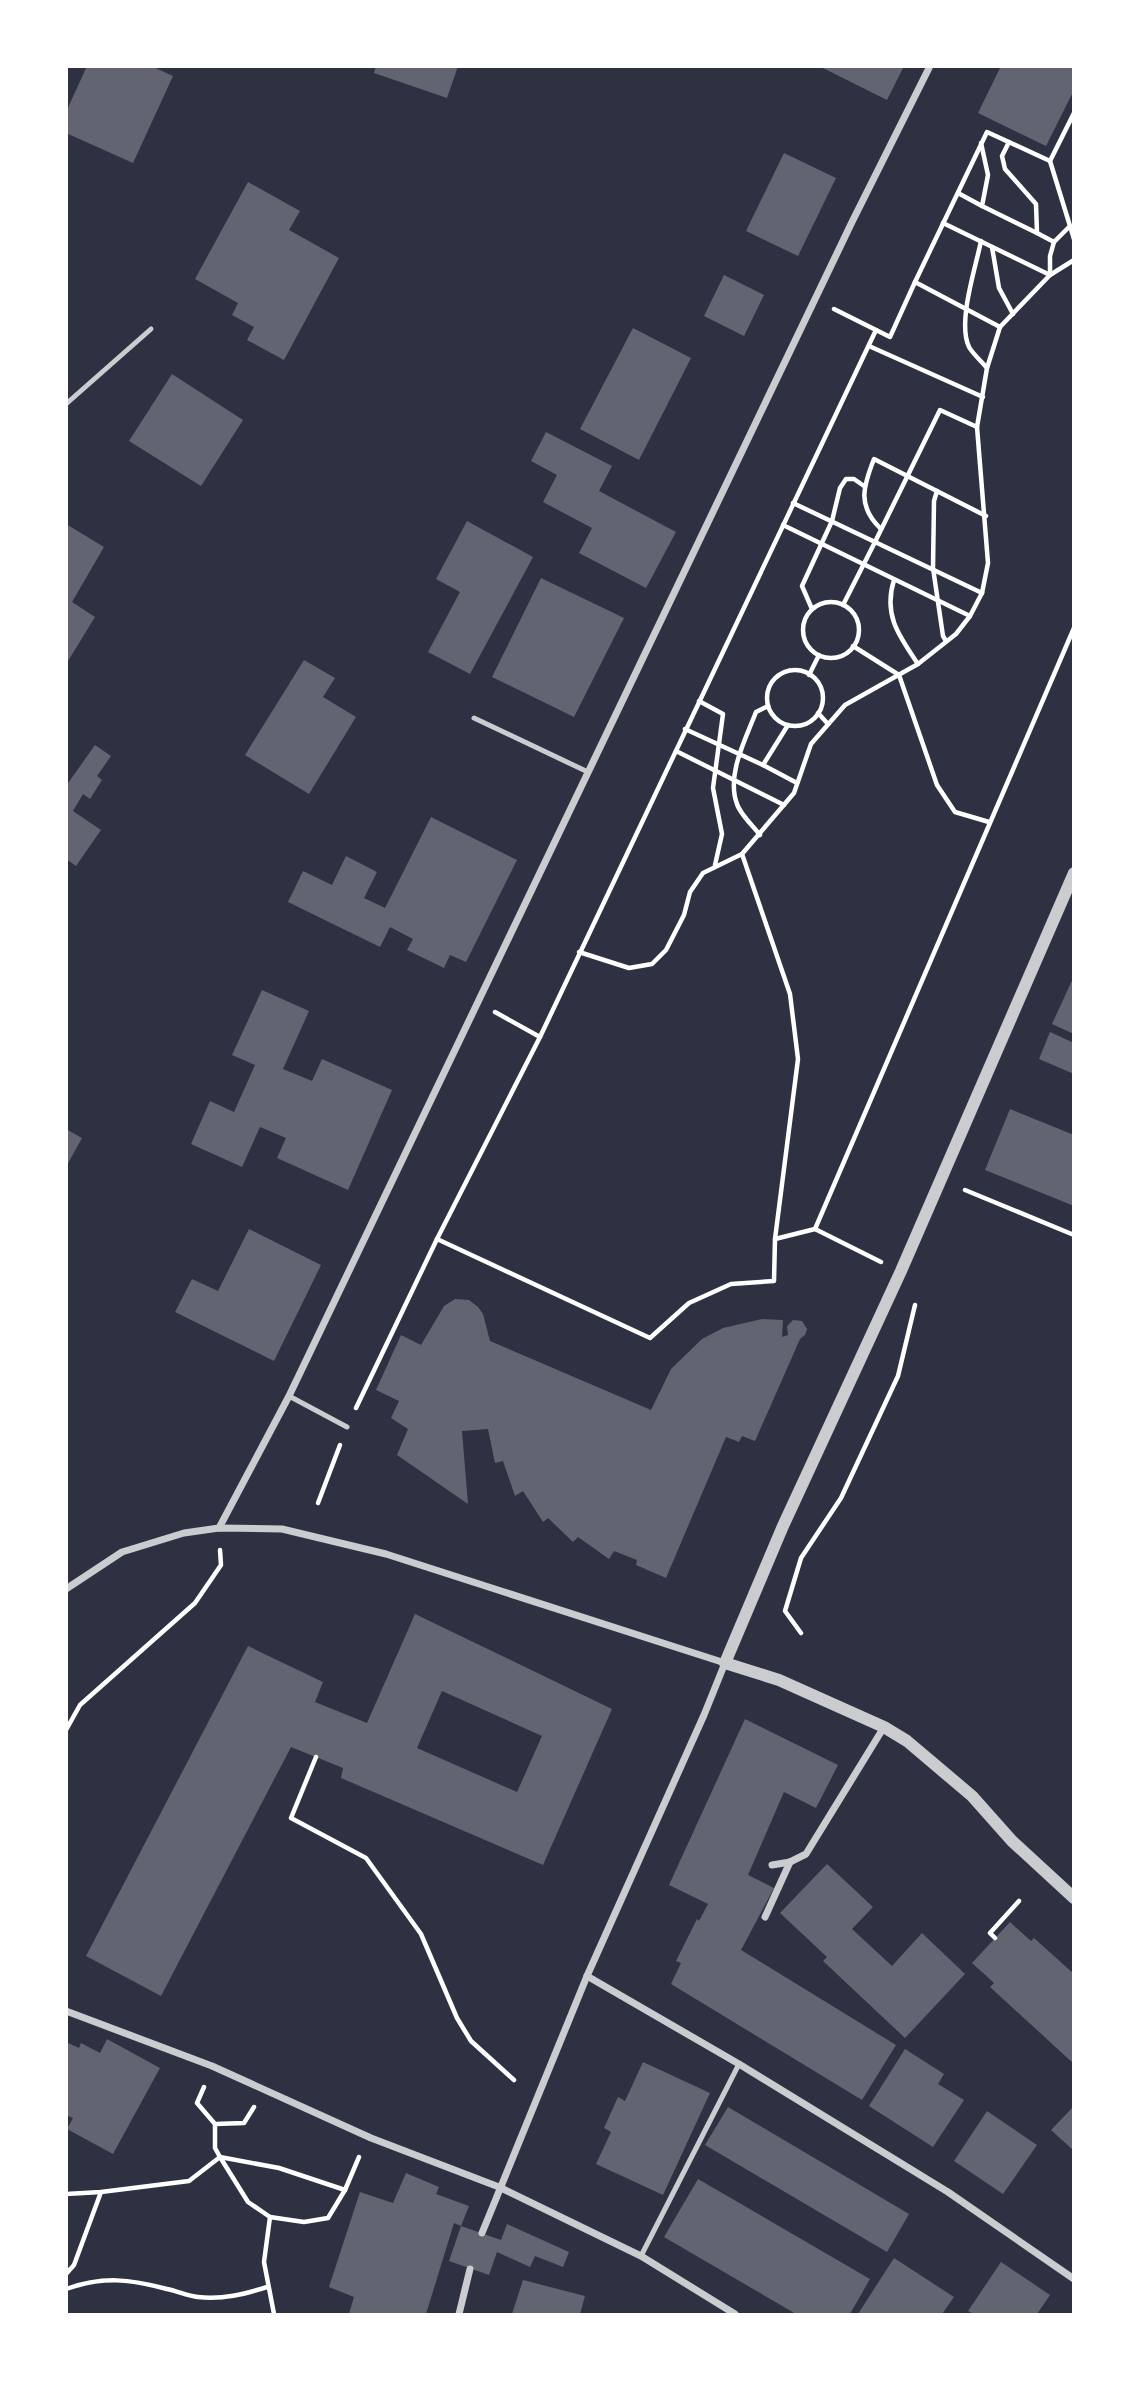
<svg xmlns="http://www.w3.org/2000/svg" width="1140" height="2381" font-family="Overpass,sans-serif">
<rect width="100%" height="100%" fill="#2d3142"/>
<g fill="#626471" fill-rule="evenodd">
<path d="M87,66H151L173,76L133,163L66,133V112Z"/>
<path d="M376,66H458L447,98L374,73Z"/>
<path d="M819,66H904L887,100Z"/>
<path d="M1001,66H1074V90L1046,146L978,113Z"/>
<path d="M784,153L836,178L798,256L746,231Z"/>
<path d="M248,182L300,211L289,230L339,258L284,360L247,340L254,327L232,315L238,303L195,279Z"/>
<path d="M724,275L764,295L744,336L704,316Z"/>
<path d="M633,328L691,358L639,460L580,429Z"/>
<path d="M172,374L243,420L201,486L129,441Z"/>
<path d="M546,432L612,466L599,491L676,532L646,588L579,553L592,528L543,502L557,475L531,461Z"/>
<path d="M467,521L533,557L470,674L428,652L460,592L436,579Z"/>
<path d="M66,524L104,547L72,602L95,617L68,661Z"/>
<path d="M541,578L624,618L574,717L492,677Z"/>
<path d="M304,660L335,678L323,697L356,717L309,794L245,755Z"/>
<path d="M95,745L111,756L97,776L102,780L90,799L83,794L73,811L101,830L76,866L66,859V786Z"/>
<path d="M431,817L517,860L466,962L450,955L444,968L407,950L413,939L390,927L380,947L288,902L303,871L332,885L346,856L377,872L364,898L385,908Z"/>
<path d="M1074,976V1034L1052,1024Z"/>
<path d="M262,990L309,1011L283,1069L312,1081L322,1059L392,1090L348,1190L277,1158L286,1138L260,1127L242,1167L191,1144L210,1101L234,1112L255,1065L232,1055Z"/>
<path d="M1050,1032L1074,1043V1074L1039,1059Z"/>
<path d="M1010,1109L1074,1135V1206L985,1170Z"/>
<path d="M66,1129L82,1138L66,1167Z"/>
<path d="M249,1229L321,1265L274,1361L175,1312L192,1279L218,1291Z"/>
<path d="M455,1299L469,1300L478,1307L483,1314L490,1341L651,1410L671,1369L702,1339L723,1328L762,1319L783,1320L782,1337L788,1335L787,1326L793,1320L802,1321L807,1329L805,1335L800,1339L755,1441L742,1436L739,1442L726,1437L666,1578L636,1565L637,1560L614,1551L609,1559L578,1537L573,1542L548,1518L543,1522L523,1491L515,1496L503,1461L495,1463L488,1429L462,1431L468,1504L397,1455L408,1429L391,1418L399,1401L376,1390L401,1335L421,1345L444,1306Z"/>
<path d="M415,1614L612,1709L543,1865L341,1778L343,1768L291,1747L161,1996L86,1956L248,1646L323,1682L315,1702L367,1723ZM442,1691L542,1736L517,1792L417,1748Z"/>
<path d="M745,1719L838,1765L816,1808L784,1792L748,1875L774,1888L741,1950L896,2045L862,2100L671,1984L681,1963L676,1961L697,1919L699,1921L708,1904L669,1885Z"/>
<path d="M827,1864L873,1907L852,1929L892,1966L922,1933L965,1974L905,2038L823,1961L827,1957L780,1913Z"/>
<path d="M1010,1922L1031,1941L1034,1938L1074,1974V2064L990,1987L994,1983L972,1963Z"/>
<path d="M107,2039L160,2068L113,2154L67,2129L73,2118L66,2115V2042L79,2048L81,2043L100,2053Z"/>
<path d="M905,2049L944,2074L938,2084L964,2100L933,2147L869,2106Z"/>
<path d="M643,2062L710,2093L663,2195L596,2164L611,2132L604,2128L618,2097L625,2101Z"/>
<path d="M1074,2106V2151L1051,2130Z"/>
<path d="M728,2107L909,2214L887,2252L705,2145Z"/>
<path d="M987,2111L1037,2145L1003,2194L954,2161Z"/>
<path d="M406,2173L439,2187L436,2194L469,2206L461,2226L454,2223L426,2314H349L354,2297L329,2287L360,2192L393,2203Z"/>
<path d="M698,2179L870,2279L850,2314H796L664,2237Z"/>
<path d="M507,2224L569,2252L563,2267L535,2256L530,2267L497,2252L489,2275L449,2261L461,2226L501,2240Z"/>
<path d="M894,2258L954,2297L942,2314H858Z"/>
<path d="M1001,2262L1050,2295L1037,2314H974L968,2311Z"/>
<path d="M523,2280L585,2296L580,2314H512Z"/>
</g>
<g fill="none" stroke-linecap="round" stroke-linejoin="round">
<g stroke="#fff" stroke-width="4.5">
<path d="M1074,113L1050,161L1074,239"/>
<path d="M1009,142L1002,156L1005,169L1036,204L1037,233L1054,242L1070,226"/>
<path d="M981,143L988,175L982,206L1037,233"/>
<path d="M958,193L982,206"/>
<path d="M943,223L1050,275V256L1054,242"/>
<path d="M981,241C976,267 957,322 969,347C973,354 982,362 987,368"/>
<path d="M992,247L999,288L1013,314"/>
<path d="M915,282L987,132L1050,161"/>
<path d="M876,330L890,337L915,282L1000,327"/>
<path d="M869,346L983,397"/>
<path d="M977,427L940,410L875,542L982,593"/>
<path d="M937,491L934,501L933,568L943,636L946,641"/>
<path d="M793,503L875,542L843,605"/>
<path d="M783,525L970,616"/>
<path d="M881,529C857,506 863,487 874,459L986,516"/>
<path d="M894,580C883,615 899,636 918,664"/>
<circle cx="831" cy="630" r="28"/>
<path d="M812,609L802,586L832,521L840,488L846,479H854L864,486"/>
<path d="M853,646L899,675L937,785L955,812L989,822"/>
<circle cx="795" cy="698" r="28"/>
<path d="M809,675L819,655"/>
<path d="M699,701L723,714L713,788L722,834L715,865"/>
<path d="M818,713L828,724"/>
<path d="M788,725L763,765L797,783"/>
<path d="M685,729L763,765"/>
<path d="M676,751L784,805"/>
<path d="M760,835C753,826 740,814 737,804C726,775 746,738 756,712L768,706"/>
<path d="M579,952L629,968L652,964L666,950L684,915L690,892L703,873L742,854"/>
<path d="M495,1012L540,1037"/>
<path d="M965,1190L1074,1235"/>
<path d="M815,1229L775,1239L798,1059L790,994L742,854L794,793L811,744L845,705L918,664L956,634L970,616L982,593L988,563L977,427L987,368L1000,327L1050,275L1074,260"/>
<path d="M437,1239L650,1338L689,1303L731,1284L774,1281L775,1239"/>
<path d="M881,1262L815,1229L1074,628"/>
<path d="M356,1408L437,1239L540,1037L876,330L834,309"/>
<path d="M318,1503L340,1445"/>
<path d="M801,1633L785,1611L801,1558L841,1498L898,1376L915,1305"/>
<path d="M66,1730L80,1705L195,1603L221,1565L220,1550"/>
<path d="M316,1757L291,1818L366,1858L421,1934L457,2018L471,2041L514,2080"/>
<path d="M995,1938L990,1933L1019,1901"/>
<path d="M204,2087L197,2103L215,2124L244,2123L254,2107"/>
<path d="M215,2124V2148L220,2157L248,2202L270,2217"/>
<path d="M66,2194L101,2192L189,2181L220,2157L279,2168L345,2190"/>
<path d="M66,2274L74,2265L101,2192"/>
<path d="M66,2289C103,2276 130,2279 167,2289C177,2291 188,2296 198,2297C222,2300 245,2294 267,2287"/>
<path d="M274,2314L264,2262L270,2217L304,2222L328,2218L345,2190L359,2157"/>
</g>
<g stroke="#caccd0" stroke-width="5">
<path d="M66,404L151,329"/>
<path d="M474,718L588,772"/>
<path d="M289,1396L347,1427"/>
<path d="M641,2256L739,2064"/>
</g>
<g stroke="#caccd0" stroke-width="7">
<path d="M219,1528L289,1396L852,222L930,66"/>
<path d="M66,1589L122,1552L184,1533L219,1528L282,1529L386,1554L725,1663L704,1715L587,1976L482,2233"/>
<path d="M772,1865L790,1862L806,1854L884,1727"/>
<path d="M765,1917L790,1862"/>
<path d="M587,1976L739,2064L948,2192L1074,2279"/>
<path d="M66,2011L212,2066L371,2138L499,2187L641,2256L735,2314"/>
<path d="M459,2314L470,2269"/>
</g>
<path stroke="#caccd0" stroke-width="12" d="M1074,873L901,1271L783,1526L725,1663L779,1680L884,1727L907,1741L972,1796L1012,1841L1074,1898"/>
</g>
<rect width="1140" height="2381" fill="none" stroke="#ffffff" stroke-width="136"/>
</svg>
